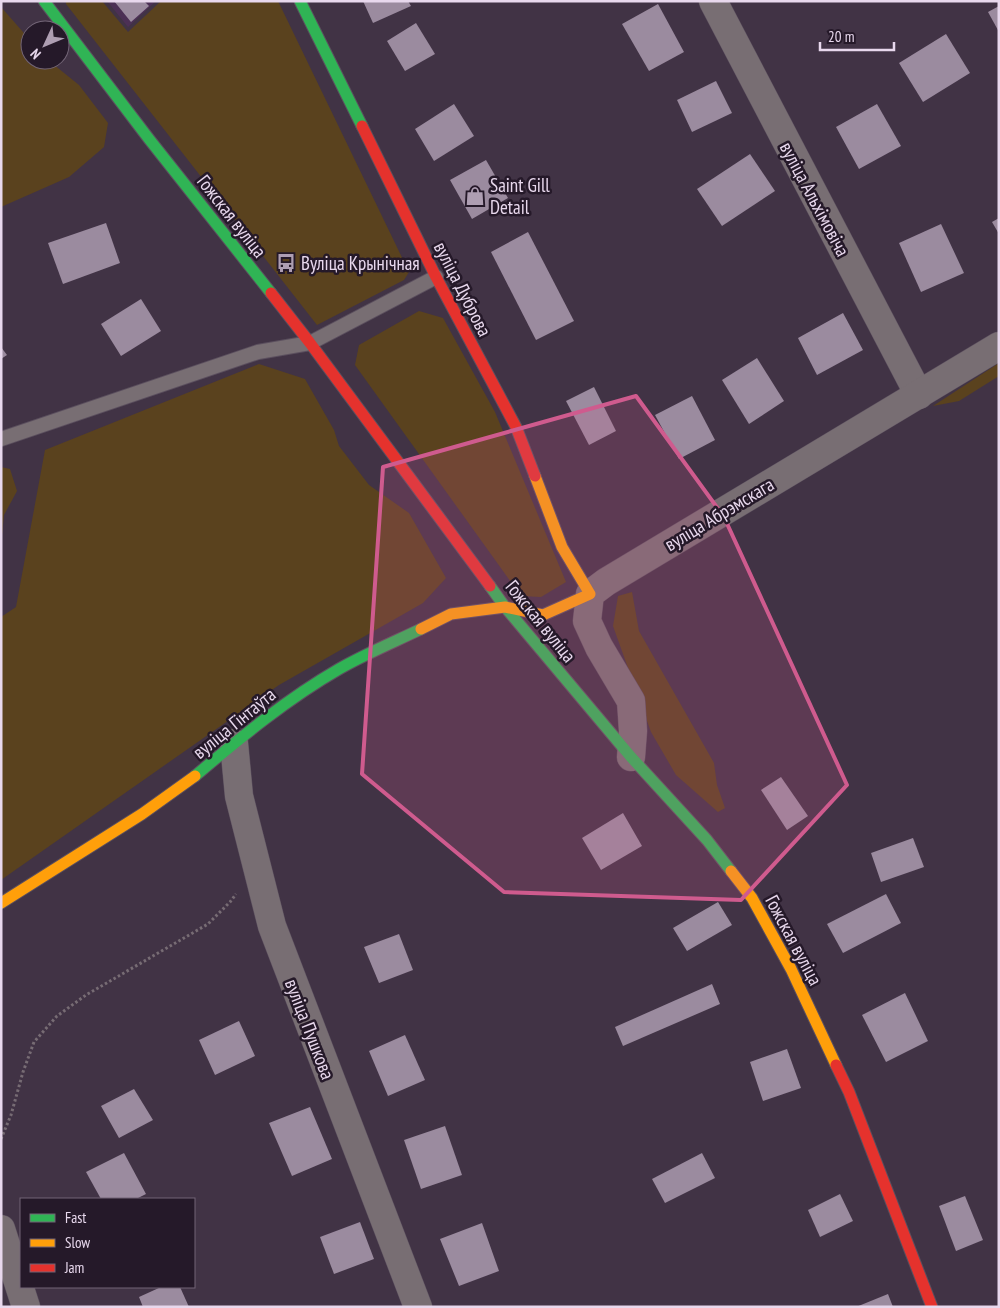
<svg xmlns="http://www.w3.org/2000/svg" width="1000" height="1308" font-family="'PT Sans Narrow',sans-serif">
<rect width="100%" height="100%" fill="#413345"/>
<path fill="#4c3055" d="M107,1H156L128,27Z"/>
<g fill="#5a421e">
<path d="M66,1H102L128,32L161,1H278L409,272L404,280L317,325L66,4Z"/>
<path d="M1,7L30,40V60H48L79,85L108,123L104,147L69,177L1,207Z"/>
<path d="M419,311L443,318L495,412L566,582L541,597L521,596L355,365L359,345Z"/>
<path d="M999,363V376L959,401L933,406Z"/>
<path d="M259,364L305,379L334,430L339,446L369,485L409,513L446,578L423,603L279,685L1,880V617L16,607L45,450Z"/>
<path d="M1,467L10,469L17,491L4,515L1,546Z"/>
<path d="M632,592L639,631L714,763L717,785L725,808L718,812L676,775L651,732L613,626L618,596Z"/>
</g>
<g fill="#9b8b9f">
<path d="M114,1H144L149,6L131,22Z"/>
<path d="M363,1H408L411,6L373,23Z"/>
<path d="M658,4L684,52L649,71L622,24Z"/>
<path d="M999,6V32L988,12Z"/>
<path d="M416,23L435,54L405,71L387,41Z"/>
<path d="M946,34L970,73L923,102L899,63Z"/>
<path d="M716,81L732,113L692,132L677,100Z"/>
<path d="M454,104L474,136L434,161L415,129Z"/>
<path d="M877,104L901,146L859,169L836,127Z"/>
<path d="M750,154L775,191L722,226L697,189Z"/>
<path d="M486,160L508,198L472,219L450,180Z"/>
<path d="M999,218V234L992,222Z"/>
<path d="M106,223L120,263L63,284L48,243Z"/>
<path d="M941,224L964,273L921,292L899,243Z"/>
<path d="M528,232L574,321L536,340L491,252Z"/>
<path d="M141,299L161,331L121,356L101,324Z"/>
<path d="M843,313L863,350L817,375L798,338Z"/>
<path d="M1,347L7,355L1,359Z"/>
<path d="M757,358L784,401L749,424L722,380Z"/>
<path d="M594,387L616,431L589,445L566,401Z"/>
<path d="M692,396L715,440L679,459L655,415Z"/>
<path d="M781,777L808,816L787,830L761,790Z"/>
<path d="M623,813L642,846L601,870L582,838Z"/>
<path d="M913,838L924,867L881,882L871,853Z"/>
<path d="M886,894L901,923L843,953L827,924Z"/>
<path d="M718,902L732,925L687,951L673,928Z"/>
<path d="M399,934L413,970L379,983L364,947Z"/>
<path d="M712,984L720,1004L623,1046L615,1027Z"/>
<path d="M905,993L928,1041L886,1062L862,1015Z"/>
<path d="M239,1021L255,1056L215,1075L199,1040Z"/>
<path d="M405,1035L425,1080L388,1096L369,1051Z"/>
<path d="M787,1049L801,1088L763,1101L750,1062Z"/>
<path d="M134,1089L153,1120L119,1138L101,1106Z"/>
<path d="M310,1107L332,1159L292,1176L269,1123Z"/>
<path d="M445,1126L462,1175L421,1189L404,1140Z"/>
<path d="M124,1153L146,1194L136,1199H101L86,1172Z"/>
<path d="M702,1153L715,1178L665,1203L652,1179Z"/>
<path d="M840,1194L853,1221L820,1237L808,1210Z"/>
<path d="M965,1196L983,1240L956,1251L939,1206Z"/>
<path d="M360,1222L374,1259L334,1274L320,1237Z"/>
<path d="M482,1223L499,1271L459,1286L440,1239Z"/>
<path d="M161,1287H180L189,1307H143L139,1297Z"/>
<path d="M888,1294L893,1307H856Z"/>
</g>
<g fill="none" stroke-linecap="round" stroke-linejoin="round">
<g stroke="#5b4f5e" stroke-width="16">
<path id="lane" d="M1,439L258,352L310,343L436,277"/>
</g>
<g stroke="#5b4f5e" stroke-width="29">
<g id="street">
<path d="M713,1L919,395"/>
<path d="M234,743L239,796L272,926L418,1307"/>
<path d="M631,757L633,731L631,701L599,647L587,621L590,594L606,582L999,346"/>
<path d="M1,1229L26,1307"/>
</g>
</g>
<g stroke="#5b4f5e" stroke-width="13">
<g id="fast">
<path d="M44,1L149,139L271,293"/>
<path d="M300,1L362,126"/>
<path d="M490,586L505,607L631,757L707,840L731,871"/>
<path d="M195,776C241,737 287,699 339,669C365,654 394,642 421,629"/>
</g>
</g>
<g stroke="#5b4f5e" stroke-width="13">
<g id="slow">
<path d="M421,629L451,614L505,607L543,615L590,594L562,547L535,476"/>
<path d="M731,871L752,898L791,969L836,1065"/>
<path d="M1,903L142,814L195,776"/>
</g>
</g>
<g stroke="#5b4f5e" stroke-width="13">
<g id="jam">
<path d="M362,126L436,277L516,427L535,476"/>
<path d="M271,293L310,343L490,586"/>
<path d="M836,1065L849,1092L932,1307"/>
</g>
</g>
<path stroke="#776c74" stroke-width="3" stroke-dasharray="2.5 2.5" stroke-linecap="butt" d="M1,1139L11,1115L23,1072L34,1042L57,1016L86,995L208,924L230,902L236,894"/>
<use href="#lane" stroke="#786e73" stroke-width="14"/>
<use href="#street" stroke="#786e73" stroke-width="28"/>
<use href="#fast" stroke="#30b455" stroke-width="11"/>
<use href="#slow" stroke="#ff9f0a" stroke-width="11"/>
<use href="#jam" stroke="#e5322d" stroke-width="11"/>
</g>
<path fill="#cf5b8e" fill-opacity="0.2" stroke="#cf5b8e" stroke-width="4" stroke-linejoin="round" d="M636,396L724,517L847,785L741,900L504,892L362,774L383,467Z"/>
<defs>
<g id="shop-bare" transform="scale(1.5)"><path d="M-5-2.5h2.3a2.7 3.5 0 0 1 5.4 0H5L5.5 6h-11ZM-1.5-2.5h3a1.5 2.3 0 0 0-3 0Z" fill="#ae9eb2" stroke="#251929" stroke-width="2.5" paint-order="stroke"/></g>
<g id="bus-bare" transform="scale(1.5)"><path d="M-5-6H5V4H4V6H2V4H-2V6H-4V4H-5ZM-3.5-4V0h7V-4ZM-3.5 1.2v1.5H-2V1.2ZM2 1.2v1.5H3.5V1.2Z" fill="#ae9eb2" stroke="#251929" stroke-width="2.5" paint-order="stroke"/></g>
</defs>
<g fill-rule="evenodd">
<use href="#shop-bare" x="475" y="196"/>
<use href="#bus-bare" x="286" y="263"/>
</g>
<g text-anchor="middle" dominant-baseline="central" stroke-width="5" stroke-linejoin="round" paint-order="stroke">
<g font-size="19" fill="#e8d8ed" stroke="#251929" text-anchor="start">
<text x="490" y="185">Saint Gill<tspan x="490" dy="22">Detail</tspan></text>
<text x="301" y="263">Вуліца Крынічная</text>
</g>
<g font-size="19" fill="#e8d8ed" stroke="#251929">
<text transform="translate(815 199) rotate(62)">вуліца Альхімовіча</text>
<text transform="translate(232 216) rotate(52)">Гожская вуліца</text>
<text transform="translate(463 289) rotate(63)">вуліца Дуброва</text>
<text transform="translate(719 514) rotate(-31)">вуліца Абрэмскага</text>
<text transform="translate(541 621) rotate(51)">Гожская вуліца</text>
<text transform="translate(234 723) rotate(-39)">вуліца Гінтаўта</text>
<text transform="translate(794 940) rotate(62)">Гожская вуліца</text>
<text transform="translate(310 1029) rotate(69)">вуліца Пушкова</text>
</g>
</g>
<rect width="1000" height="1308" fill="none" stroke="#e8d8ed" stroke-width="5"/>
<rect x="20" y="1198" width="175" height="90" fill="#251929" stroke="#736577"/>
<rect x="30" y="1214" width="25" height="8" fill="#30b455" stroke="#736577"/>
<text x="65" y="1223" font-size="15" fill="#e8d8ed">Fast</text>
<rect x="30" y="1239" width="25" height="8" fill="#ff9f0a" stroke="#736577"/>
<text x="65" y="1248" font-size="15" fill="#e8d8ed">Slow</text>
<rect x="30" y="1264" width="25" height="8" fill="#e5322d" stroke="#736577"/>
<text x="65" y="1273" font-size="15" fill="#e8d8ed">Jam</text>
<g transform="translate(45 45) rotate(226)"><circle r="24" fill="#251929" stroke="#736577"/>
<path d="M0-4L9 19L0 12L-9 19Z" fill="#ae9eb2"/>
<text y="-8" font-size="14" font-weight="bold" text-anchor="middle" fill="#e8d8ed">N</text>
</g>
<path d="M820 42v8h74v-8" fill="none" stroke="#e8d8ed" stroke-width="2.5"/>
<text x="828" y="42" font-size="15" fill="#e8d8ed" stroke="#251929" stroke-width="4" paint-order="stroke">20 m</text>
</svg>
